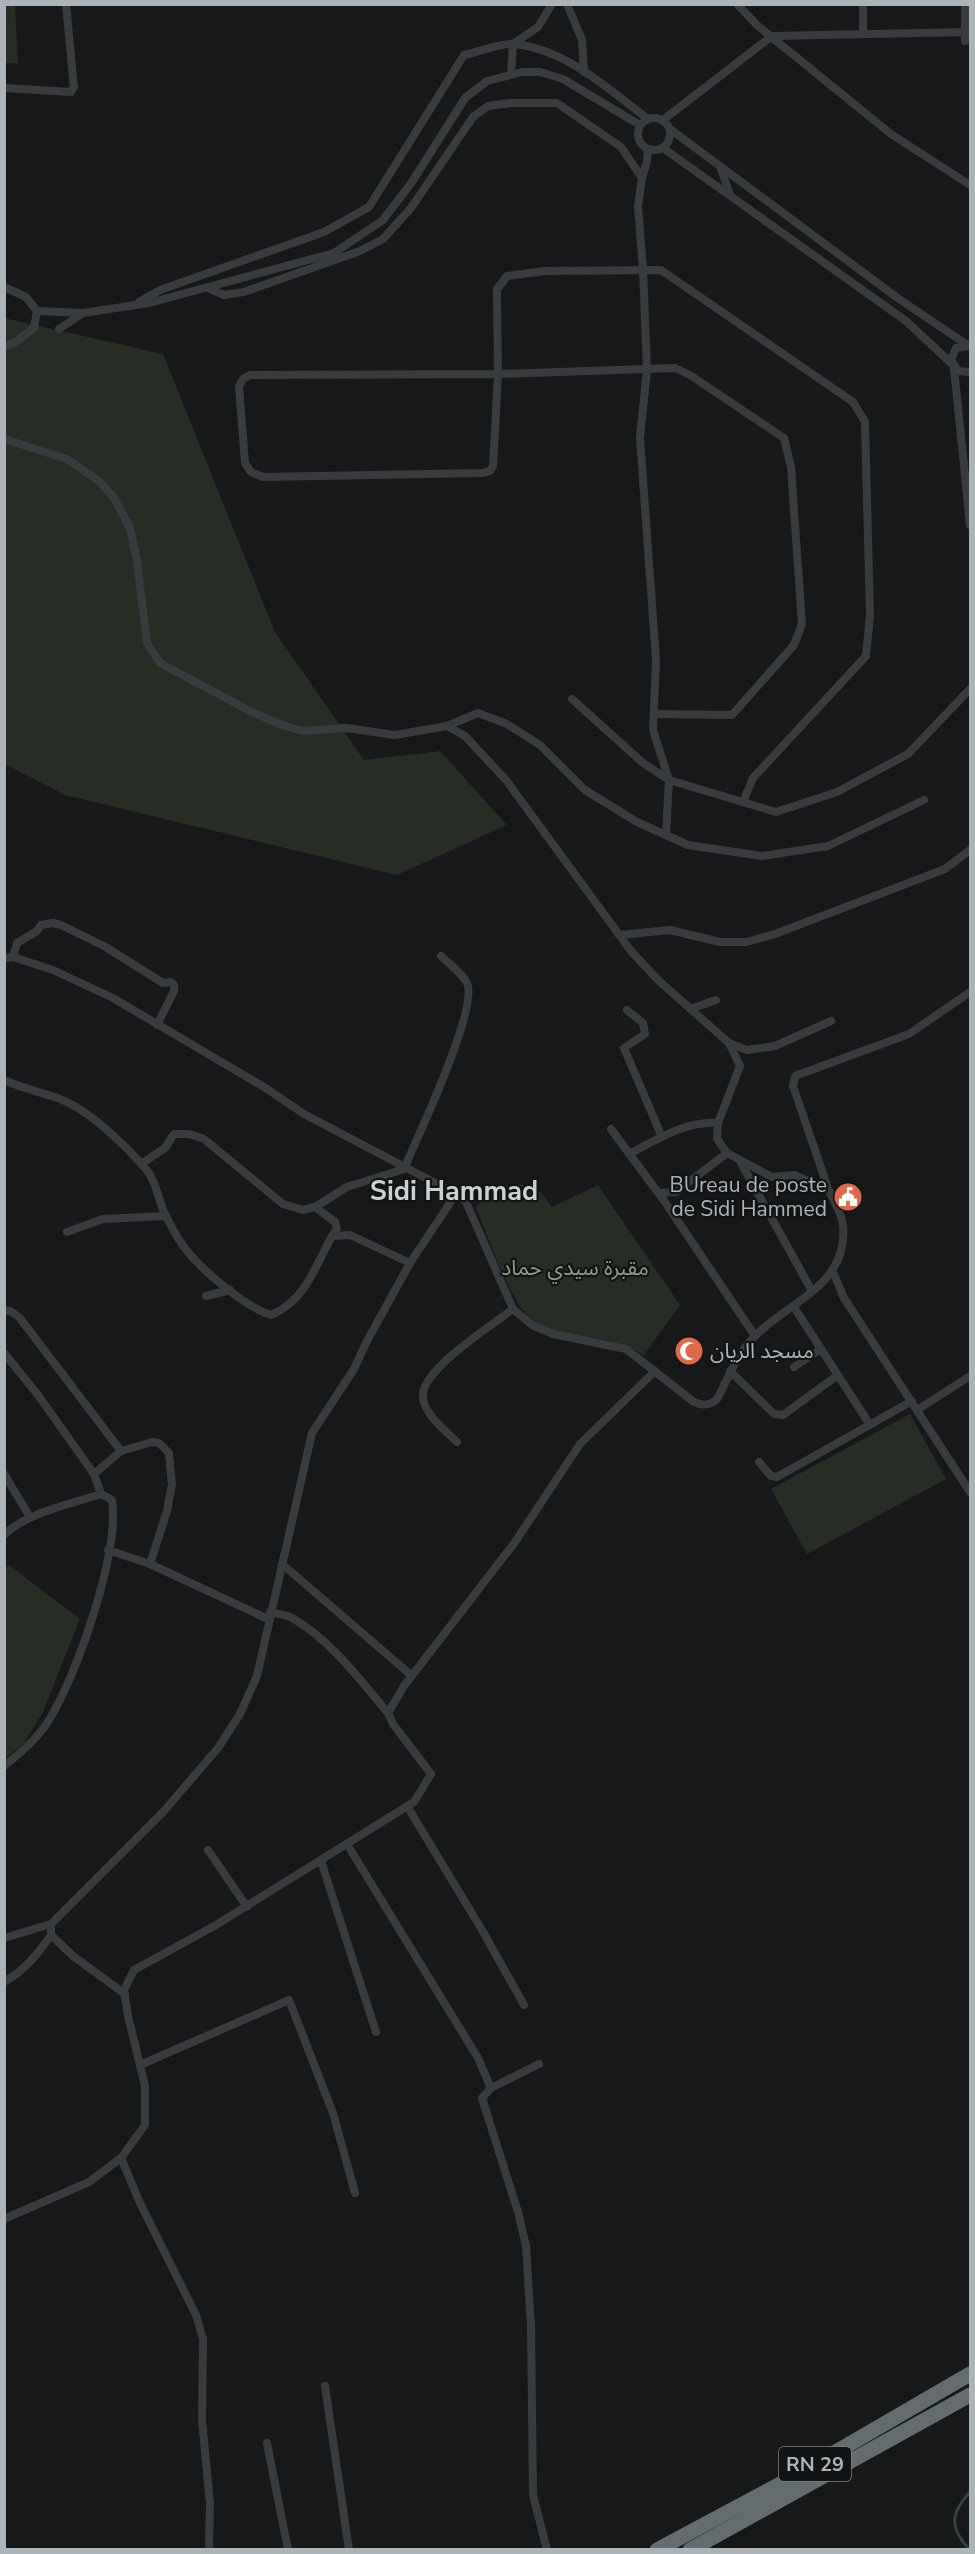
<svg xmlns="http://www.w3.org/2000/svg" width="975" height="2554" font-family="'Nunito Sans','Noto Sans Arabic',sans-serif">
<rect width="100%" height="100%" fill="#171819"/>
<g fill="#272c24">
<path d="M4,5H15L18,64L5,63Z"/>
<path d="M4,318L163,354L275,632L364,760L440,751L507,825L397,875L65,795L5,764Z"/>
<path d="M519,1184L540,1191L552,1207L598,1185L680,1305L644,1355C611,1336 595,1340 560,1333C551,1331 539,1326 531,1319C510,1302 488,1236 476,1208L491,1187Z"/>
<path d="M910,1414L946,1479L807,1554L771,1489Z"/>
<path d="M9,1565L80,1619L43,1712L24,1743L5,1759L4,1570Z"/>
</g>
<g fill="none" stroke-linecap="round" stroke-linejoin="round">
<path stroke="#324141" stroke-width="3" d="M970,2550C949,2528 950,2514 970,2492"/>
<g stroke="#393c3e" stroke-width="8">
<path d="M567,4L582,40L584,72"/>
<path d="M737,4L758,26L891,134L970,185"/>
<path d="M965,4V41"/>
<path d="M863,34V4"/>
<path d="M511,74L513,44L538,27L552,4"/>
<path d="M4,88L71,92L74,87L73,78L66,4"/>
<circle cx="654" cy="134" r="16"/>
<path d="M663,120L772,36L970,32"/>
<path d="M670,129L899,299L969,346"/>
<path d="M663,148L906,321L952,364"/>
<path d="M648,149L647,161L642,178L638,206L643,270L647,369L640,438L656,660L653,730L669,780L666,835"/>
<path d="M720,166L730,195"/>
<path d="M4,287L26,297L37,311L34,328L17,341L4,347"/>
<path d="M208,288L224,295L244,292L360,251L383,239L411,208L473,117L488,106L511,103H557L621,147L642,178"/>
<path d="M139,302L160,290L324,232L369,207L464,55C479,52 499,43 514,44C566,49 608,89 648,119"/>
<path d="M37,311L83,313L149,303L334,253L383,220L412,182L465,98L487,81L522,72H540L563,79L640,125"/>
<path d="M59,329L83,313"/>
<path d="M968,346L956,348L951,360L958,371L970,372"/>
<path d="M954,368L970,525"/>
<path d="M4,439L67,459L99,481L114,498L130,528L137,561L147,643L160,663L250,711L279,724L302,731L346,728L395,735L447,726L478,713L507,724L540,745L585,790L637,822L688,845L762,856L828,846L924,800"/>
<path d="M572,699L643,763L669,780L776,812L837,792L908,754L970,689"/>
<path d="M654,714L732,715L794,645L802,624L791,467L784,438L690,375L675,368L498,374L250,375L243,379L239,386L245,463L251,472L263,477L483,473L490,471L493,466L498,374L497,289L507,276L545,271L661,270L853,402L865,422L870,615L866,656L753,778L743,802"/>
<path d="M619,935L670,930L720,942H746L775,934L945,869L970,850"/>
<path d="M13,957L17,943L37,931L41,925L53,923L61,925L104,946L163,983L171,982L174,985V991L157,1025"/>
<path d="M4,958L13,957L53,970L113,998L264,1087L304,1114L456,1194L466,1202L513,1309L532,1325L553,1334L626,1349L694,1402C703,1406 710,1406 717,1399C729,1377 736,1355 754,1337C789,1301 849,1285 843,1225C842,1214 834,1201 829,1191L795,1175L772,1177L727,1153L717,1139L718,1123L740,1066L729,1043L658,980L631,951L506,780L465,736L447,726"/>
<path d="M690,1009L716,1000"/>
<path d="M627,1010L643,1023L645,1034L624,1048L662,1137"/>
<path d="M729,1043L747,1050L775,1046L831,1021"/>
<path d="M4,1080C24,1089 41,1092 60,1099C89,1110 125,1145 145,1168C157,1181 158,1202 167,1218C173,1230 179,1242 188,1252C204,1272 247,1308 271,1315C305,1301 315,1267 332,1236L350,1235L410,1263"/>
<path d="M611,1129L665,1202L755,1336"/>
<path d="M629,1154C658,1139 685,1121 718,1123"/>
<path d="M741,1163L812,1291"/>
<path d="M141,1164L165,1148L174,1134H189L204,1139L283,1204L303,1210L315,1207L347,1187L404,1169C417,1138 479,1008 467,983C462,973 449,964 441,956"/>
<path d="M829,1191L793,1086L795,1076L909,1034L970,992"/>
<path d="M659,1193L676,1192L727,1153"/>
<path d="M315,1207L335,1222L337,1229L332,1236"/>
<path d="M67,1232L103,1219L166,1216"/>
<path d="M833,1272L844,1298L970,1492"/>
<path d="M206,1296L230,1290"/>
<path d="M794,1307L870,1425"/>
<path d="M4,1310L10,1311L19,1317L121,1451"/>
<path d="M4,1353L38,1395L94,1474L101,1494L112,1500C120,1552 77,1675 49,1720C38,1738 21,1753 4,1766"/>
<path d="M794,1367L821,1349"/>
<path d="M730,1371L774,1414L783,1415L838,1375"/>
<path d="M917,1410L970,1376"/>
<path d="M457,1442C445,1430 427,1417 423,1399C417,1372 493,1325 513,1309"/>
<path d="M759,1462L771,1476L777,1477L912,1401"/>
<path d="M4,1474L30,1517"/>
<path d="M94,1474L121,1451L152,1442L159,1443L169,1453L172,1484L167,1511L150,1564"/>
<path d="M4,1535C26,1513 71,1504 101,1494"/>
<path d="M108,1550L150,1564L268,1619"/>
<path d="M282,1564L411,1675"/>
<path d="M270,1612C277,1614 286,1614 292,1618C331,1640 360,1680 388,1713"/>
<path d="M407,1806L482,1930L524,2005"/>
<path d="M347,1844L478,2058L491,2088"/>
<path d="M208,1850L247,1907"/>
<path d="M321,1861L376,2032"/>
<path d="M4,1938L51,1924"/>
<path d="M4,1982C25,1970 38,1954 51,1935"/>
<path d="M125,1994L73,1956L51,1935V1924L164,1811L218,1748L240,1714L257,1676L312,1433L354,1369L367,1341L410,1263L456,1194"/>
<path d="M539,2064L491,2088L482,2098L518,2212L526,2246L531,2325L533,2495L547,2550"/>
<path d="M140,2065L289,2000L333,2113L355,2193"/>
<path d="M121,2158L140,2203L196,2315L203,2339L202,2420L210,2504L209,2550"/>
<path d="M4,2219L89,2182L121,2158L145,2125V2086L128,2016L124,1990L134,1970L216,1925L414,1802L431,1774L393,1724L388,1713L404,1686L515,1542L580,1444L655,1371"/>
<path d="M325,2386L349,2550"/>
<path d="M267,2443L288,2550"/>
</g>
<g stroke="#656c6e" stroke-width="15">
<path d="M657,2550L786,2481L970,2374"/>
<path d="M690,2550L970,2395"/>
</g>
</g>
<defs>
<g id="civic-disc" transform="scale(1.5)"><circle r="9.5" fill="#e06a48" stroke="#121314"/><path d="M-.6-6.5H3V-4.5H.6V-3L4-1V1h2V6H-6V1h2V-1L-.6-3ZM-1.2 2.5V6h2.4V2.5Z" fill="#fff"/></g>
<g id="mosque-disc" transform="scale(1.5)"><circle r="9.5" fill="#e06a48" stroke="#121314"/><path d="M3.5-4.9A6 6 0 1 0 3.5 4.9A5 5 0 1 1 3.5-4.9Z" fill="#fff"/></g>
</defs>
<g fill-rule="evenodd">
<use href="#civic-disc" x="848" y="1197"/>
<use href="#mosque-disc" x="689" y="1351"/>
</g>
<g text-anchor="middle" dominant-baseline="central" stroke-width="4.5" stroke-linejoin="round" paint-order="stroke">
<rect fill="#121314" stroke="#7d8487" stroke-width="1.5" x="779" y="2447" width="72" height="34" rx="4.5"/>
<g font-size="20" font-weight="bold" fill="#abb4b8">
<text x="815" y="2464">RN 29</text>
</g>
<g font-size="21" fill="#abb4b8" stroke="#121314" text-anchor="end">
<text x="827" y="1185">BUreau de poste<tspan x="827" dy="24">de Sidi Hammed</tspan></text>
<text x="710" y="1351" text-anchor="start">مسجد الريان</text>
</g>
<g font-size="21" fill="#8fa184" stroke="#121314">
<text x="575" y="1268">مقبرة سيدي حماد</text>
</g>
<g font-size="27" font-weight="bold" fill="#ccd2d4" stroke="#121314">
<text x="454" y="1191">Sidi Hammad</text>
</g>
</g>
<rect width="975" height="2554" fill="none" stroke="#abb4b8" stroke-width="12"/>
</svg>
